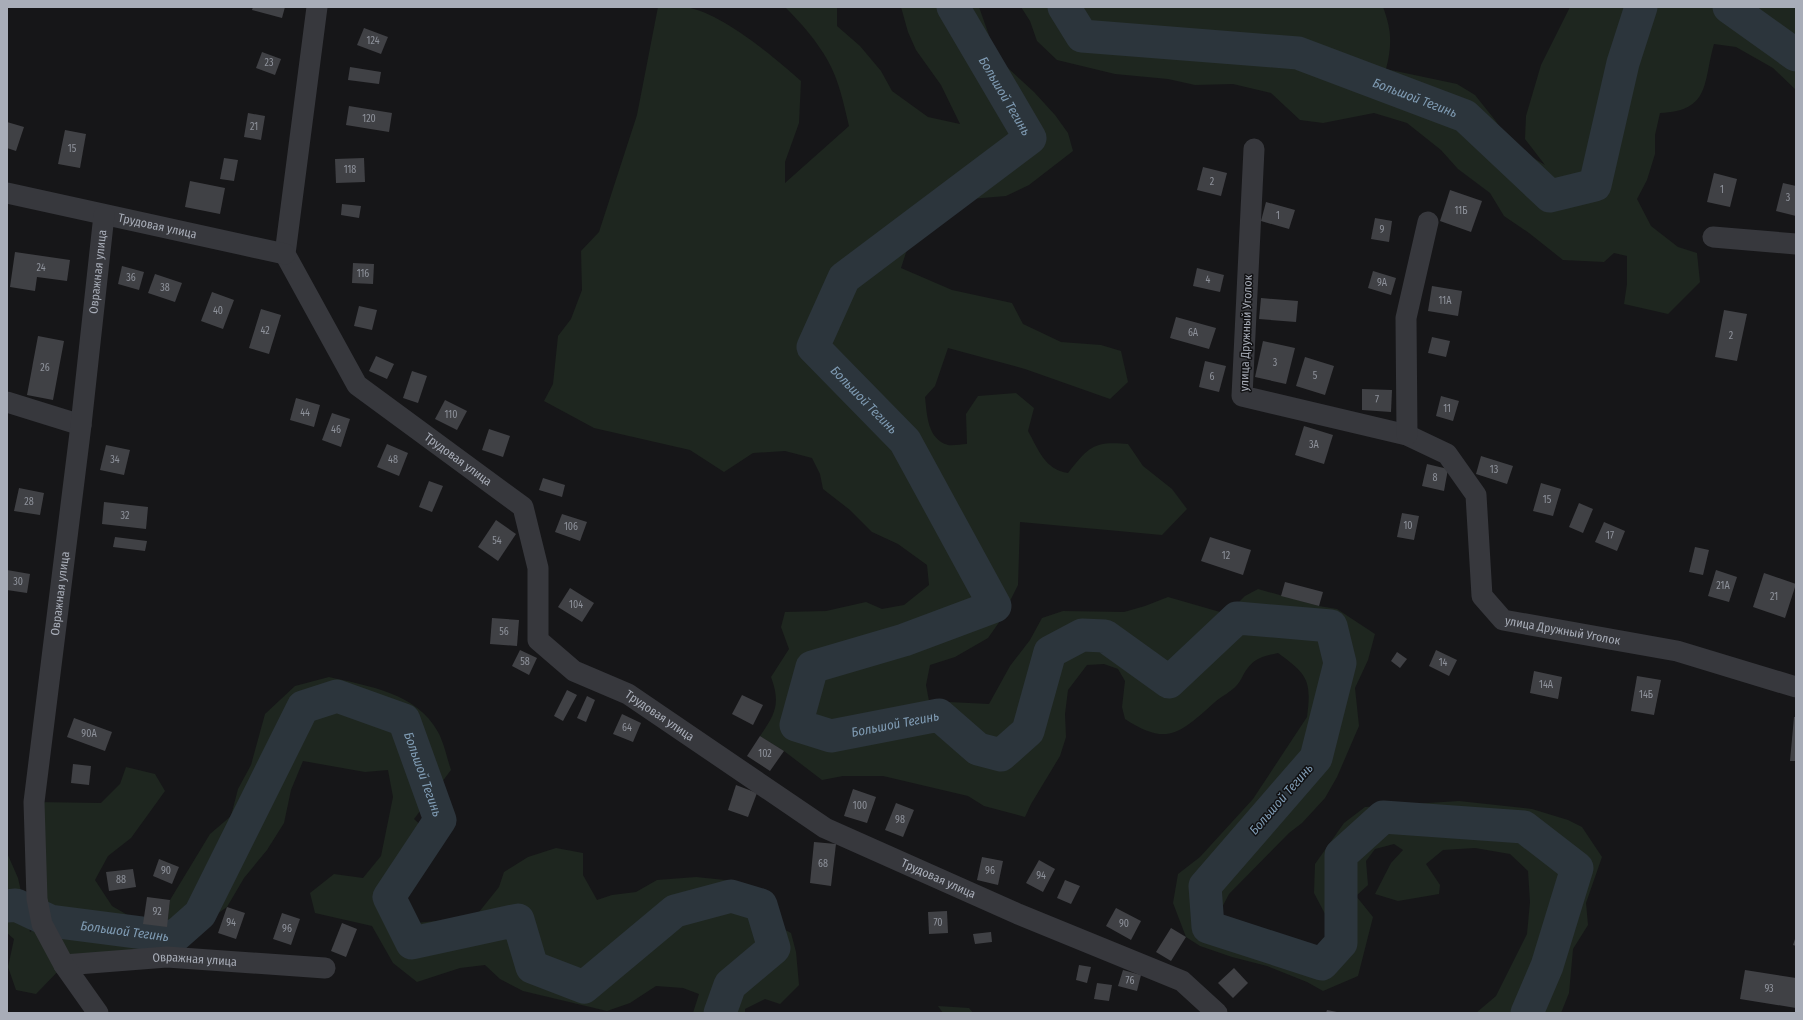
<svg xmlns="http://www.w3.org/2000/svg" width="1803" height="1020" font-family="'Fira Sans Condensed',sans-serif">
<rect width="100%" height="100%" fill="#161618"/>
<g fill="#1e261f">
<path d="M658,7C667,7 677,6 686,7C722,13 774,57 801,81L799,123L785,162V183L849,126C844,105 839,80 828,61C817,41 801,23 785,7H837V26L860,46L881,71L892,91L928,117L960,124L941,85L916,50L908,32L901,7H979L997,58L1034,92L1055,115L1068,133L1073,151L1029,185L1006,196L970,199L951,210L932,227L912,234L901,268L952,290L1012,303L1023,324L1040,332L1061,342L1101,345L1121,351L1128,382L1110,399L1025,369L948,348L935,386L925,397C927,414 927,439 948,445C953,446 961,444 967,444L966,414L978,396L1016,393L1034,408L1028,431C1038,449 1045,470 1068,473C1089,447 1093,441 1128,444L1143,466L1172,489L1187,509L1162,535L1020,522L1018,585L1000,621L988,638L955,657L930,665L926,685L929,701L989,704L1010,666L1030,640L1042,618L1063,611L1124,612L1145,606L1168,597L1227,614L1245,596L1258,589L1319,606L1337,609L1375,634L1368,660L1355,688L1359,726L1337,777L1325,798L1302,823L1289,833L1229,894L1215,921L1279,942L1302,947L1323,945L1334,931L1314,893L1315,864L1344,823L1365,807L1459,801L1532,809L1568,820L1582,827L1602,857L1586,903L1588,925L1573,949L1569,993L1561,1013H1476L1496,996L1527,934L1530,902L1528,871L1510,854L1475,848L1443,850L1426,864L1440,885L1439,894L1398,901L1375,894L1391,863L1403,850L1394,844L1375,849L1366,861L1368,885L1356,896L1373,917L1358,976L1323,991L1307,982L1267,966L1232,957L1200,946L1186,937L1173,903L1178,874L1200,857L1253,799L1307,717C1312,680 1307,674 1278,653C1264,656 1255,658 1247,669C1243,674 1241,681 1237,685C1231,692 1222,696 1215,702C1180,733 1168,747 1125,719L1122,707L1125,681L1118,669L1104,664L1087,665L1068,690L1065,714L1066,737L1060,756L1031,804L1025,817L984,806L968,796L883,776H843L822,780L784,751L760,736C775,714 781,704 771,677L789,649L781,627L785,612L826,611L866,602L882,609L904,605L929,585L927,565L898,544L872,532L850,510L823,489L820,474L812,458L785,451L753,453L724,472L690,450L594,428L544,401L553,384L558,336L571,319L582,290L581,251L599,232L637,115Z"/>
<path d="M1021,7H1383C1392,31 1392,45 1386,69L1457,84L1475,95L1495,120L1512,145L1545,165L1525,139L1526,116L1541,65L1570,7H1796V90L1773,68L1736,47L1714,44C1703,82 1711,111 1660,113L1655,135V154L1647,180L1637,199L1651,226L1678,247L1697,253L1700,282L1668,314L1624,304L1627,284V256L1614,253L1604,262L1563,260L1529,233L1504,216L1490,193L1458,169L1441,150L1407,123L1374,113L1323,123L1300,120L1271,93L1233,84L1195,85L1168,79L1115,74L1057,60L1037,41L1030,21Z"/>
<path d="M329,677C368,686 417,693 438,732C444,743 447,758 451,770L414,819L439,842L402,903L416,923L475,917L499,887L504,872L528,857L556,848L583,853V875L597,900L612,895L636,892L657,880L696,877L725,880L752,891L754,913L791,933L796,952L799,985L780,1004L765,999L745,1009V1013H693L699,994L683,988L656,986L630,1003L607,1011L523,991L500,979L485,965L460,968L417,982L393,963L372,926L315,913L310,893L334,874L363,878L381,856L393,797L388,770L365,772L303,761L291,790L284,823L267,850L244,878L227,907L200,926L179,946L147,947L126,960L64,965L36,994L16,990L8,967L14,939L7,933V853L18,878L30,932L42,924L34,802L101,803L120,784L126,767L155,774L165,791L131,838L108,856L95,880L112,906L143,924L167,927L170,900L210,834L231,816L238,789L251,765L265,714L295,686Z"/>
<path d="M938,1006L969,1008L973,1013H943Z"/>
</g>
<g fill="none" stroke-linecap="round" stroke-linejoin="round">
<g stroke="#2c353c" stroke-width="33">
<path id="s1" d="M953,7L1030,138L844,278L813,347L905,441L995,606L904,640L812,667L796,725L831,736L939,715L978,749L1001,755L1028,731L1050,652L1082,635L1105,636L1169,682L1237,618L1331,626L1340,663L1316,758L1205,886L1208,927L1322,964L1341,943V855L1383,817L1524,827L1577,868L1547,966L1527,1013"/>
<path id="s2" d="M1064,7L1082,36L1298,53L1465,116L1550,196L1595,185L1623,63L1641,7"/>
<path d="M1729,7L1796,55"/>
<path id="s3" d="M7,906L16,905L50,921L174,937L200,914L303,707L337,696L404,720L440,820L389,897L412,943L518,920L532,967L584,987L675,911L731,896L761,905L774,948L730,985L720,1013"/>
</g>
</g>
<g fill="#404145">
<path d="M253,7H285L282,18L252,10Z"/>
<path d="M364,28L388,37L381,54L357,45Z"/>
<path d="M262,52L281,59L275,75L256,68Z"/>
<path d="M350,67L381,72L379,84L348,80Z"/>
<path d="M349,106L392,113L389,132L346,125Z"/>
<path d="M248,113L265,116L261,140L244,137Z"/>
<path d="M7,122L24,127L16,151L7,148Z"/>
<path d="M65,130L86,134L80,168L58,164Z"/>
<path d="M224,158L238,160L234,181L220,179Z"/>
<path d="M364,158L365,182L336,183L335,159Z"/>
<path d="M1203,167L1227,173L1221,196L1197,190Z"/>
<path d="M1714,173L1737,179L1730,207L1707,202Z"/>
<path d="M190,181L225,188L220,214L185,207Z"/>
<path d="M1783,183L1796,186V216L1776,211Z"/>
<path d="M1450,190L1482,201L1471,232L1440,221Z"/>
<path d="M1266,202L1295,210L1289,229L1261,221Z"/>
<path d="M342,204L361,206L359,218L341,215Z"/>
<path d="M1375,218L1392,221L1389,242L1371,239Z"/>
<path d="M15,252L70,260L67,281L37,277L35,291L10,287Z"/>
<path d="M353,263L374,264L373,284L352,283Z"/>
<path d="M122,266L144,272L139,290L118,284Z"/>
<path d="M1197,268L1224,275L1220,292L1193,286Z"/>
<path d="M1373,271L1396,278L1391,295L1368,288Z"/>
<path d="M155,274L182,283L175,302L148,293Z"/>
<path d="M1432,286L1462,291L1458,316L1428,311Z"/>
<path d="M212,292L234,300L223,329L201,321Z"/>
<path d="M1261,298L1298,301L1296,322L1259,319Z"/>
<path d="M359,306L377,310L372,330L354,326Z"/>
<path d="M261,309L281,315L269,354L249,348Z"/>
<path d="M1724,310L1747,314L1737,361L1715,357Z"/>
<path d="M1176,317L1216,328L1209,349L1170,338Z"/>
<path d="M38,336L64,341L53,400L27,395Z"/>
<path d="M1432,337L1450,341L1446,357L1428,353Z"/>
<path d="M1263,341L1295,348L1286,384L1255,377Z"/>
<path d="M376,356L394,364L387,379L369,371Z"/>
<path d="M1305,357L1334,366L1325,395L1296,386Z"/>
<path d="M1205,361L1226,366L1219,392L1199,387Z"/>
<path d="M412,371L427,376L418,403L403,398Z"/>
<path d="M1362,389L1392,390L1391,412L1362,410Z"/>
<path d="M1441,396L1459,401L1453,421L1436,416Z"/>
<path d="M296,398L320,405L314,427L290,420Z"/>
<path d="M445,400L467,411L457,430L435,419Z"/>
<path d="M332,413L350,419L341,447L322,440Z"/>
<path d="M1304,426L1333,435L1324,464L1295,455Z"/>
<path d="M489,429L510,436L503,457L482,450Z"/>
<path d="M387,444L408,453L399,476L377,467Z"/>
<path d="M106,445L130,450L124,475L100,470Z"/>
<path d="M1481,456L1513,466L1507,484L1476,474Z"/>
<path d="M1427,464L1448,469L1444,491L1422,486Z"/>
<path d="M543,478L565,485L562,497L539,490Z"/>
<path d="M429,481L443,486L432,512L419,507Z"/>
<path d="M1541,483L1561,489L1553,516L1533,511Z"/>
<path d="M19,488L44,493L40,515L14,511Z"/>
<path d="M104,502L148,507L146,529L102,524Z"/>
<path d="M1579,503L1593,509L1583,533L1569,527Z"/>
<path d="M1402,513L1419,516L1414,540L1397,537Z"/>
<path d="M562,514L587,522L580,541L555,532Z"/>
<path d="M496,520L516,534L498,561L478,547Z"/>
<path d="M1604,522L1625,531L1617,551L1595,542Z"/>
<path d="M115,537L147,541L145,551L113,547Z"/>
<path d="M1210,537L1251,550L1243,575L1201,561Z"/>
<path d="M1695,547L1709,550L1703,575L1689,572Z"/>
<path d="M7,570L30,574L27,593L7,590Z"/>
<path d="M1716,570L1737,577L1729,602L1708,596Z"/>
<path d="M1764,573L1796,584L1785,618L1753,607Z"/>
<path d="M1285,582L1323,592L1319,606L1281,596Z"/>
<path d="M570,588L594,603L582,622L558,607Z"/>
<path d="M492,618L519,620L517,646L490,644Z"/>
<path d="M520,650L537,658L529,675L512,666Z"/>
<path d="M1436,650L1457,660L1449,676L1429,666Z"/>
<path d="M1397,652L1407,659L1400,668L1391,661Z"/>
<path d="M1534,671L1562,677L1558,699L1530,693Z"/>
<path d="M1637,676L1661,680L1654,715L1631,711Z"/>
<path d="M567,690L577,695L563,721L554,716Z"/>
<path d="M742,695L763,705L753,725L732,714Z"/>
<path d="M587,696L595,700L586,722L577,718Z"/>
<path d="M622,714L641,723L633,742L613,734Z"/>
<path d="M1794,717H1796V761H1790Z"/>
<path d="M74,718L112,732L105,751L67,737Z"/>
<path d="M760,736L784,751L770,771L747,756Z"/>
<path d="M73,764L91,766L89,785L71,783Z"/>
<path d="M736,785L757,793L748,817L728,810Z"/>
<path d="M853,789L876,797L867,823L844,816Z"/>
<path d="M896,803L914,810L903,837L885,830Z"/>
<path d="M814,842L836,844L831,886L810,883Z"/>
<path d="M982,857L1003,861L998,885L977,880Z"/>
<path d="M159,859L179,867L172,884L153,876Z"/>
<path d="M1039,860L1055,869L1043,892L1026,883Z"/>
<path d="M133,869L136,887L109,891L106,872Z"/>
<path d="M1065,880L1080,886L1071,904L1057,898Z"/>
<path d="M147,897L170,900L167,927L143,924Z"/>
<path d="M227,907L245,913L236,939L218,933Z"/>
<path d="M1116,908L1141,921L1131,940L1106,926Z"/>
<path d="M947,911L948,933L929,934L928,912Z"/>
<path d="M282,913L300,919L291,945L273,939Z"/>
<path d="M342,923L357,929L346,957L331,951Z"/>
<path d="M1171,928L1186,937L1171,961L1156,952Z"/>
<path d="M991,932L992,942L975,944L973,934Z"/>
<path d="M1796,936V946L1793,945Z"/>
<path d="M1079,965L1091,967L1087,983L1076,980Z"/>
<path d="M1234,968L1248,983L1233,998L1218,983Z"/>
<path d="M1123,970L1141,975L1137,991L1118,986Z"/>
<path d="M1745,970L1796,978V1008L1740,999Z"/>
<path d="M1097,983L1112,985L1109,1001L1094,999Z"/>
<path d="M1327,1010L1337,1012V1013H1326Z"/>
</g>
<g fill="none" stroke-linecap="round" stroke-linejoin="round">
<g stroke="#37383d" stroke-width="21">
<path id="s4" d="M317,7L285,254L357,385L523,507L538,568V640L574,671L628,694L825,828L1018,914L1182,981L1217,1013"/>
<path id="s5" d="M1254,149L1242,396L1407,435L1447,454L1476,495L1482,596L1503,620L1677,651L1796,687"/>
<path id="s6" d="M7,193L285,254"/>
<path d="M1713,237L1796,244"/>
<path d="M7,402L81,425"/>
<path d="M1407,435L1406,318L1428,222"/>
<path id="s7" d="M64,965L167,957L325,968"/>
<path id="s8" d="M98,1013L64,965L42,924L37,899L34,802L81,425L104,215"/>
</g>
</g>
<g text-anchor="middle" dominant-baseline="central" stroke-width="3" stroke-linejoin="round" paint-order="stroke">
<g font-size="10" fill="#8e929b">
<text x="373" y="41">124</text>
<text x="269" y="63">23</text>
<text x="369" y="119">120</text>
<text x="254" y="127">21</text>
<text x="72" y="149">15</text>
<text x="350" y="170">118</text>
<text x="1212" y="182">2</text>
<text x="1722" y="190">1</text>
<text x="1788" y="198">3</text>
<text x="1461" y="211">11Б</text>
<text x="1278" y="216">1</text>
<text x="1382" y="230">9</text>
<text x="41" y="268">24</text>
<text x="363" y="274">116</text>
<text x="131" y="278">36</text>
<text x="1208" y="280">4</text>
<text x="1382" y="283">9А</text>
<text x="165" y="288">38</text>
<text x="1445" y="301">11А</text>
<text x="218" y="311">40</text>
<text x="265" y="331">42</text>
<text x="1193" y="333">6А</text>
<text x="1731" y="336">2</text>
<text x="1275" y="363">3</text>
<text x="45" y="368">26</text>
<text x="1315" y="376">5</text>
<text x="1212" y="377">6</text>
<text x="1377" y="400">7</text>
<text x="1447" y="409">11</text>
<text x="305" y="413">44</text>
<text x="451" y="415">110</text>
<text x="336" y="430">46</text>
<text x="1314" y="445">3А</text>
<text x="115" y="460">34</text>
<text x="393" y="460">48</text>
<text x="1494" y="470">13</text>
<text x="1435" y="478">8</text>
<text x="1547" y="500">15</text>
<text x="29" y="502">28</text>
<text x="125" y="516">32</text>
<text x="1408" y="526">10</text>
<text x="571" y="527">106</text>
<text x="1610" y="536">17</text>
<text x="497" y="541">54</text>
<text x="1226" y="556">12</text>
<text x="18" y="582">30</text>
<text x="1723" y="586">21А</text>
<text x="1774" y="597">21</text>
<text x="576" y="605">104</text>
<text x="504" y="632">56</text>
<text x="525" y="662">58</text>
<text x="1443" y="663">14</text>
<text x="1546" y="685">14А</text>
<text x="1646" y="695">14Б</text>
<text x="627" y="728">64</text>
<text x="89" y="734">90А</text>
<text x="765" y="754">102</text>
<text x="860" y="806">100</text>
<text x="900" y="820">98</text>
<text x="823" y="864">68</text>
<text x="166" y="871">90</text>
<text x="990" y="871">96</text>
<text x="1041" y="876">94</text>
<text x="121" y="880">88</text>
<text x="157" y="912">92</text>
<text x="231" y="923">94</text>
<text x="938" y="923">70</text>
<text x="1124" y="924">90</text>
<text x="287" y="929">96</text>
<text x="1130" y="981">76</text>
<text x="1769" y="989">93</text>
</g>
<g font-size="12" fill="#a8adb8" stroke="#111113">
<text stroke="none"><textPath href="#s6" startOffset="154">Трудовая улица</textPath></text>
<text stroke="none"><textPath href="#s8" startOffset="762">Овражная улица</textPath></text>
<text transform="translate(1246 333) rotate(-88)">улица Дружный Уголок</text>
<text stroke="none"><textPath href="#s4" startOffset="524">Трудовая улица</textPath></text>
<text stroke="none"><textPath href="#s8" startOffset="438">Овражная улица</textPath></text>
<text stroke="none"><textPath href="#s5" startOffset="705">улица Дружный Уголок</textPath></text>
<text stroke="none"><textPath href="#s4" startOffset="884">Трудовая улица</textPath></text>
<text stroke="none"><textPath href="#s4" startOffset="1208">Трудовая улица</textPath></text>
<text stroke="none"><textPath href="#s7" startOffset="131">Овражная улица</textPath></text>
</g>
<g font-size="13" font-style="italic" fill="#7f9bb3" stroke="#111113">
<text stroke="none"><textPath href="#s1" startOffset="103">Большой Тегинь</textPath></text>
<text stroke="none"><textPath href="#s2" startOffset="376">Большой Тегинь</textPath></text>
<text stroke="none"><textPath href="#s1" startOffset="534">Большой Тегинь</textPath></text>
<text stroke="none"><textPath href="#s1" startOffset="1135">Большой Тегинь</textPath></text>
<text stroke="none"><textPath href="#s3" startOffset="602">Большой Тегинь</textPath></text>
<text transform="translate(1281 799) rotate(-49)">Большой Тегинь</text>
<text stroke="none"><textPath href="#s3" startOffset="122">Большой Тегинь</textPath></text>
</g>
</g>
<rect width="1803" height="1020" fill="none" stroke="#a8adb8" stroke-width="16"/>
</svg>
